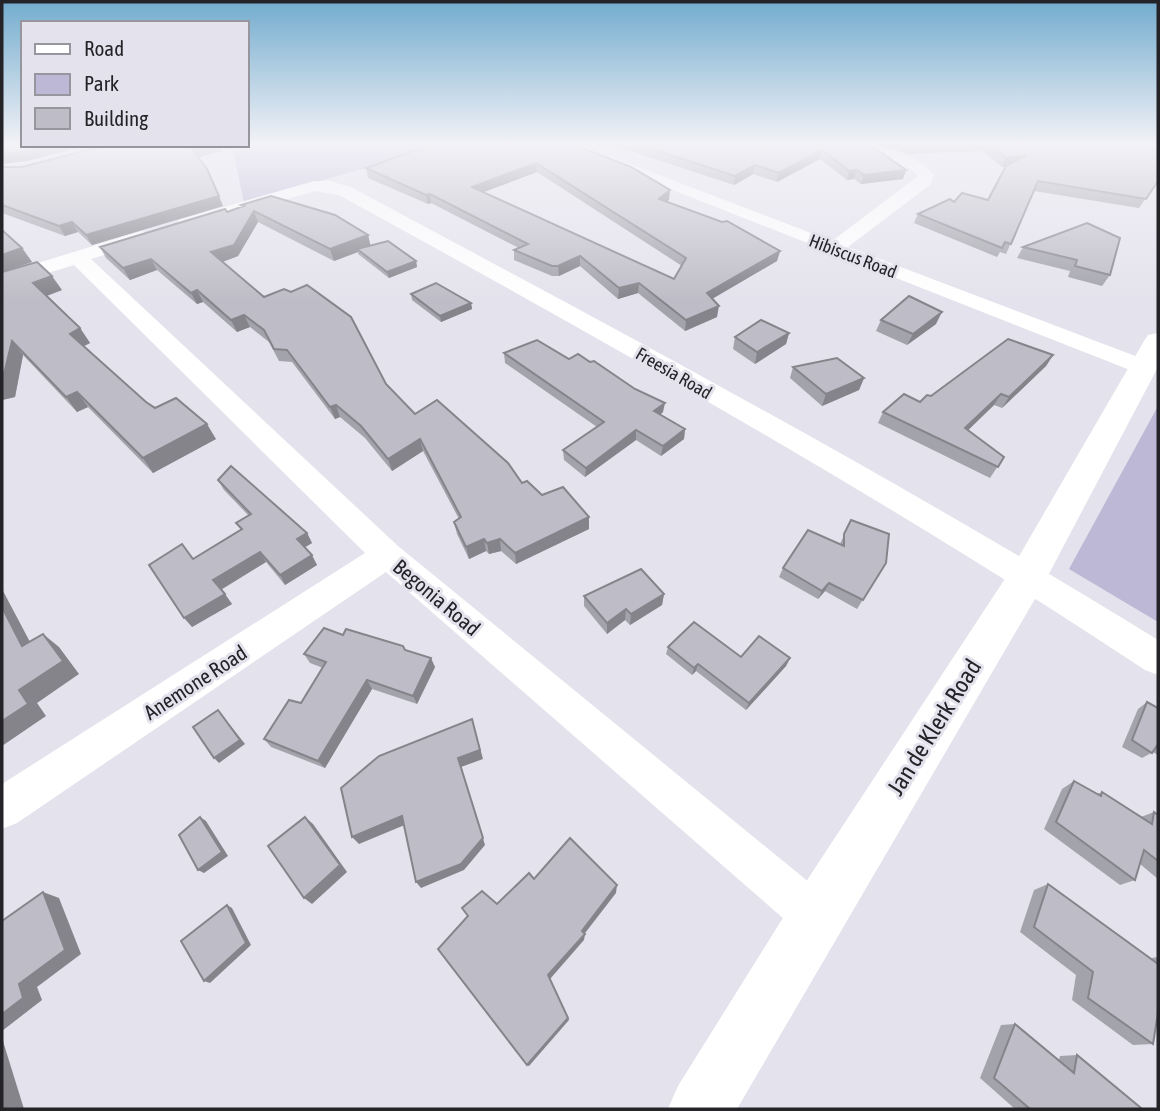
<svg xmlns="http://www.w3.org/2000/svg" width="1160" height="1111" font-family="'Asap Condensed',sans-serif">
<rect width="100%" height="100%" fill="#e4e3ed"/>
<g fill="#bdb8d5">
<path d="M445,144C378,165 311,183 244,203L232,145Z"/>
<path d="M1158,406V622L1069,569Z"/>
</g>
<g fill="none" stroke-linecap="round" stroke-linejoin="round">
<g fill="#fff" fill-rule="evenodd">
<path d="M556,144H578L832,241L918,176L909,168L843,144C872,144 915,151 934,175L931,184L848,247L1151,362L1155,367L1151,372L1143,374L1135,372Z"/>
<path d="M314,181H330L351,187C623,333 896,478 1158,640V675L1145,670C885,498 612,345 339,195L315,191L185,229L176,224L179,220Z"/>
<path d="M142,231L149,233L151,237L149,241L91,259L398,546L832,901L839,917L832,933L816,940L800,933L386,572L17,823L2,829V784L365,553L74,265L2,287V274Z"/>
</g>
<path fill="#fff" fill-rule="evenodd" d="M1158,333V367L1042,587L737,1109H668L678,1086L796,897L1014,565L1144,341L1148,335Z"/>
</g>
<g fill="#a3a3ab" fill-rule="evenodd">
<path d="M430,144H573L669,200L666,202L780,251L777,261L712,299L717,317L685,331L638,293L618,299L580,266L559,276H552L514,260V250L519,248L431,203L428,204L368,178L366,168L431,145ZM537,172L682,266L674,279L484,192Z"/>
<path d="M609,144H863L903,179L861,184L854,179L847,180L820,159L777,182L753,174L734,185Z"/>
<path d="M875,144H1158V181L1139,208L1034,191L1006,254L1000,252L997,257L914,223L918,214L954,202L988,200L1005,166L1002,167L983,151L908,154Z"/>
<path d="M222,151L198,157L223,206L92,245L78,232L65,236L2,213V167H22Z"/>
<path d="M241,205L368,235L370,245L416,261L417,267L389,278L358,254V252L334,261L258,222L238,256L222,262L264,297L386,384L415,414L522,483L542,495L589,529L516,564L501,551L489,554L486,551L469,559L457,534L454,522L459,519L423,451L392,471L365,438L340,417L335,419L292,362L279,361L269,342L250,327L237,332L203,302L197,304L157,270L130,280L106,258L100,247L227,212L242,207Z"/>
<path d="M1087,223L1110,275L1102,286L1068,277L1070,271L1017,258L1023,247Z"/>
<path d="M2,230L22,248L32,262L8,270L62,290L47,296L80,328L90,343L84,346L146,402L216,439L153,473L88,407L77,412L23,355L15,397L2,400Z"/>
<path d="M411,294L471,303L472,309L441,322L412,300Z"/>
<path d="M881,320L936,324L907,345L876,331Z"/>
<path d="M789,333L786,344L755,364L733,349L735,337Z"/>
<path d="M504,353L569,359L590,362L663,412L660,415L685,429L684,439L661,456L636,440L585,477L564,460L563,450L597,427L505,363Z"/>
<path d="M1053,355L1046,366L1002,408L994,405L968,430L1004,457L990,478L878,423L883,412L920,402L931,396Z"/>
<path d="M793,367L864,378L859,390L822,406L790,378Z"/>
<path d="M218,480L307,533L312,543L305,547L317,565L285,585L266,562L221,590L232,604L192,627L193,559L241,530L236,523L249,516L224,490Z"/>
<path d="M851,520L886,563L857,609L825,591L818,599L779,577L783,568L840,544Z"/>
<path d="M664,594L662,605L630,625L625,620L607,634L584,606V596Z"/>
<path d="M343,635L405,650L435,667L417,704L372,689L325,768L271,747L264,739L301,703L323,668L310,663L304,654Z"/>
<path d="M668,647L741,657L790,658L786,666L746,710L696,671L692,675L666,654Z"/>
<path d="M1147,702L1158,708V755L1153,752L1142,758L1122,747L1138,709Z"/>
<path d="M1074,781L1097,794L1102,792L1141,817L1154,812L1158,815V879L1140,864L1135,880L1120,885L1044,829L1062,789Z"/>
<path d="M1048,884L1151,958L1158,957V1022L1157,1021L1153,1044L1133,1045L1072,1000L1076,975L1020,932L1034,890Z"/>
<path d="M1015,1024L1059,1060L1060,1056L1077,1055L1141,1109H1015L980,1078L1001,1025Z"/>
</g>
<g fill="#85848b">
<path d="M49,145H89L27,161L2,164V154Z"/>
<path d="M206,145H220L222,151L195,158L192,149Z"/>
<path d="M822,150L820,159L777,182L779,173Z"/>
<path d="M1027,155L1023,164L1002,167L1006,158Z"/>
<path d="M536,163L537,172L473,196L472,187Z"/>
<path d="M755,165L753,174L734,185L735,176Z"/>
<path d="M857,170L854,179L847,180L849,171Z"/>
<path d="M906,170L903,179L861,184L864,175Z"/>
<path d="M670,190L669,200L658,208L659,199Z"/>
<path d="M430,194L431,203L428,204L426,195Z"/>
<path d="M219,196L223,206L92,245L86,235Z"/>
<path d="M254,211L258,222L238,256L217,264L211,252Z"/>
<path d="M72,222L78,232L65,236L59,226Z"/>
<path d="M368,235L371,247L357,249L358,252L334,261L330,249Z"/>
<path d="M22,248L32,262L2,272V255Z"/>
<path d="M780,251L777,261L705,303L707,293Z"/>
<path d="M580,256V266L559,276L558,266Z"/>
<path d="M151,259L157,270L130,280L123,268Z"/>
<path d="M416,261L417,267L389,278L387,272Z"/>
<path d="M52,276L62,290L43,297L33,283Z"/>
<path d="M639,283L638,293L618,299L619,288Z"/>
<path d="M197,290L203,302L197,304L191,293Z"/>
<path d="M471,303L472,309L441,322L440,316Z"/>
<path d="M719,306L717,317L685,331L686,320Z"/>
<path d="M942,312L936,324L907,345L913,334Z"/>
<path d="M244,315L250,327L237,332L231,320Z"/>
<path d="M80,328L90,343L80,348L70,334Z"/>
<path d="M789,333L786,344L755,364L757,352Z"/>
<path d="M12,341L23,355L15,397L2,400V382Z"/>
<path d="M1053,355L1046,366L1002,408L1009,397Z"/>
<path d="M864,378L859,390L822,406L826,394Z"/>
<path d="M77,392L88,407L77,412L66,397Z"/>
<path d="M1001,394L994,405L959,439L965,428Z"/>
<path d="M665,403L663,412L653,420L654,411Z"/>
<path d="M336,405L340,417L335,419L330,407Z"/>
<path d="M207,424L216,439L153,473L143,458Z"/>
<path d="M685,429L684,439L661,456L663,446Z"/>
<path d="M636,430V440L585,477L586,468Z"/>
<path d="M420,439L423,451L392,471L388,459Z"/>
<path d="M589,517V529L516,564L515,553Z"/>
<path d="M307,533L312,543L302,549L297,539Z"/>
<path d="M484,539L486,551L469,559L466,547Z"/>
<path d="M500,539L501,551L489,554L487,543Z"/>
<path d="M260,552L266,562L220,590L213,580Z"/>
<path d="M312,555L317,565L285,585L280,575Z"/>
<path d="M829,583L825,591L818,599L822,591Z"/>
<path d="M2,589L39,659L22,646L2,607Z"/>
<path d="M225,594L232,604L192,627L184,618Z"/>
<path d="M664,594L662,605L630,625L631,614Z"/>
<path d="M626,609L625,620L607,634V623Z"/>
<path d="M43,634L59,647L79,674L37,703L46,716L2,746V721L19,690Z"/>
<path d="M431,658L435,667L417,704L413,696Z"/>
<path d="M790,658L786,666L746,710L749,703Z"/>
<path d="M698,664L696,671L692,675L694,668Z"/>
<path d="M367,680L372,689L325,768L318,761Z"/>
<path d="M218,710L245,744L219,763L214,758Z"/>
<path d="M472,719L483,759L461,767L485,845L464,870L421,888L416,882Z"/>
<path d="M402,816L407,824L359,844L352,837Z"/>
<path d="M200,817L206,821L228,856L204,873L198,870Z"/>
<path d="M305,817L313,824L347,872L312,904L304,898Z"/>
<path d="M617,885L616,893L582,937V931Z"/>
<path d="M43,892L59,898L81,954L37,987L42,1000L2,1031V1014L19,984Z"/>
<path d="M227,905L232,908L251,945L210,983L204,981Z"/>
<path d="M585,934L584,940L550,979L548,975Z"/>
<path d="M568,1018L569,1020L529,1066L527,1065Z"/>
<path d="M2,1038L24,1109H2Z"/>
</g>
<g fill="#bebdc7" stroke="#85848b" stroke-width="2" fill-rule="evenodd">
<path d="M2,144L23,145H49L21,152L2,154Z"/>
<path d="M433,144H573L631,167L670,190L659,199L722,222L727,221L780,251L707,293L719,306L686,320L639,283L619,288L580,256L558,266H552L514,250L528,244L430,194L426,195L366,168ZM536,163L686,258L674,279L472,187Z"/>
<path d="M637,144H863L876,149L906,170L864,175L857,170L849,171L822,150L779,173L755,165L735,176Z"/>
<path d="M990,144H1158V181L1146,199L1038,181L1011,244L1005,242L1002,248L918,214L950,199L954,202L962,193L988,200L1006,166L1027,155L1006,158Z"/>
<path d="M107,145H206L192,149L207,169L219,196L86,235L72,222L59,226L2,205V167H22Z"/>
<path d="M271,196L335,215L368,235L330,249L254,211L234,245L211,252L264,297L284,289L291,292L307,285L351,317L386,384L415,414L437,400L508,463L522,483L527,481L542,495L563,487L589,517L515,553L500,539L487,543L484,539L466,547L454,522L461,517L420,439L388,459L361,426L336,405L330,407L287,350L274,349L264,330L244,315L231,320L197,290L191,293L151,259L123,268L100,247L225,209L227,212L244,206L241,205Z"/>
<path d="M1087,223L1120,238L1110,275L1075,266L1077,260L1023,247Z"/>
<path d="M2,230L22,248L2,255Z"/>
<path d="M388,241L416,261L387,272L357,249Z"/>
<path d="M37,262L52,276L33,283L80,328L70,334L146,402L155,408L176,398L207,424L143,458L77,392L66,397L12,341L2,382V272Z"/>
<path d="M436,283L471,303L440,316L411,294Z"/>
<path d="M909,296L942,312L913,334L881,320Z"/>
<path d="M761,320L789,333L757,352L735,337Z"/>
<path d="M1008,339L1053,355L1009,397L1001,394L965,428L1004,457L998,467L883,412L904,394L920,402L927,395L931,396Z"/>
<path d="M537,340L569,359L578,354L590,362L594,361L635,389L665,403L654,411L685,429L663,446L636,430L586,468L563,450L604,422L504,353Z"/>
<path d="M837,358L864,378L826,394L793,367Z"/>
<path d="M231,466L307,533L297,539L312,555L280,575L260,552L213,580L225,594L184,618L149,565L182,544L193,559L242,529L236,523L251,514L218,480Z"/>
<path d="M851,520L889,534L886,563L863,600L829,583L822,591L783,568L808,530L844,546V534Z"/>
<path d="M641,569L664,594L631,614L626,609L607,623L584,596Z"/>
<path d="M2,607L22,646L43,634L63,661L19,690L28,704L2,721Z"/>
<path d="M694,622L741,657L759,636L790,658L749,703L698,664L694,668L668,647Z"/>
<path d="M324,628L343,635L346,629L403,646L405,650L431,658L413,696L367,680L318,761L264,739L289,700L301,703L326,662L304,654Z"/>
<path d="M1147,702L1158,708V744L1152,753L1132,740Z"/>
<path d="M218,710L240,740L214,758L193,727Z"/>
<path d="M472,719L480,750L458,758L483,838L461,864L416,882L402,816L352,837L341,788L379,756Z"/>
<path d="M1074,781L1101,796L1102,792L1152,824L1154,812L1158,815V861L1144,850L1135,880L1056,822Z"/>
<path d="M200,817L222,852L198,870L179,835Z"/>
<path d="M305,817L340,865L304,898L268,846Z"/>
<path d="M570,838L617,885L582,931L585,934L548,975L568,1018L527,1065L438,949L468,916L462,908L482,891L497,904L529,873L534,879Z"/>
<path d="M1048,884L1158,964V1013L1153,1044L1088,998L1093,972L1034,927Z"/>
<path d="M43,892L65,950L19,984L23,998L2,1014V921Z"/>
<path d="M227,905L246,943L204,981L181,941Z"/>
<path d="M1015,1024L1074,1073L1077,1055L1141,1108V1109H1030L994,1078Z"/>
</g>
<linearGradient id="sky" x2="0" y2="1"><stop stop-color="#72acce"/><stop offset="0.48" stop-color="#f3f2f7"/><stop offset="1" stop-color="#f3f2f7" stop-opacity="0"/></linearGradient>
<rect width="1160" height="300" fill="url(#sky)"/>
<g text-anchor="middle" dominant-baseline="central" stroke-width="6" stroke-linejoin="round" paint-order="stroke">
<g font-size="18" fill="#242327" stroke="#e4e3ed">
<text transform="translate(853 256) rotate(21)">Hibiscus Road</text>
<text transform="translate(674 373) rotate(30)">Freesia Road</text>
</g>
<g font-size="21" fill="#242327" stroke="#e4e3ed">
<text transform="translate(437 597) rotate(40)">Begonia Road</text>
<text transform="translate(195 682) rotate(-33)">Anemone Road</text>
</g>
<g font-size="24" fill="#242327" stroke="#e4e3ed">
<text transform="translate(934 727) rotate(-58)">Jan de Klerk Road</text>
</g>
</g>
<rect width="1160" height="1111" fill="none" stroke="#242327" stroke-width="7"/>
<rect x="21" y="21" width="228" height="126" fill="#e4e3ed" stroke="#97969e" stroke-width="2"/>
<rect x="35" y="44" width="35" height="10" fill="#ffffff" stroke="#97969e" stroke-width="2"/>
<text x="84" y="56" font-size="21" fill="#242327">Road</text>
<rect x="35" y="74" width="35" height="21" fill="#bdb8d5" stroke="#97969e" stroke-width="2"/>
<text x="84" y="91" font-size="21" fill="#242327">Park</text>
<rect x="35" y="108" width="35" height="21" fill="#bebdc7" stroke="#97969e" stroke-width="2"/>
<text x="84" y="126" font-size="21" fill="#242327">Building</text>
</svg>
